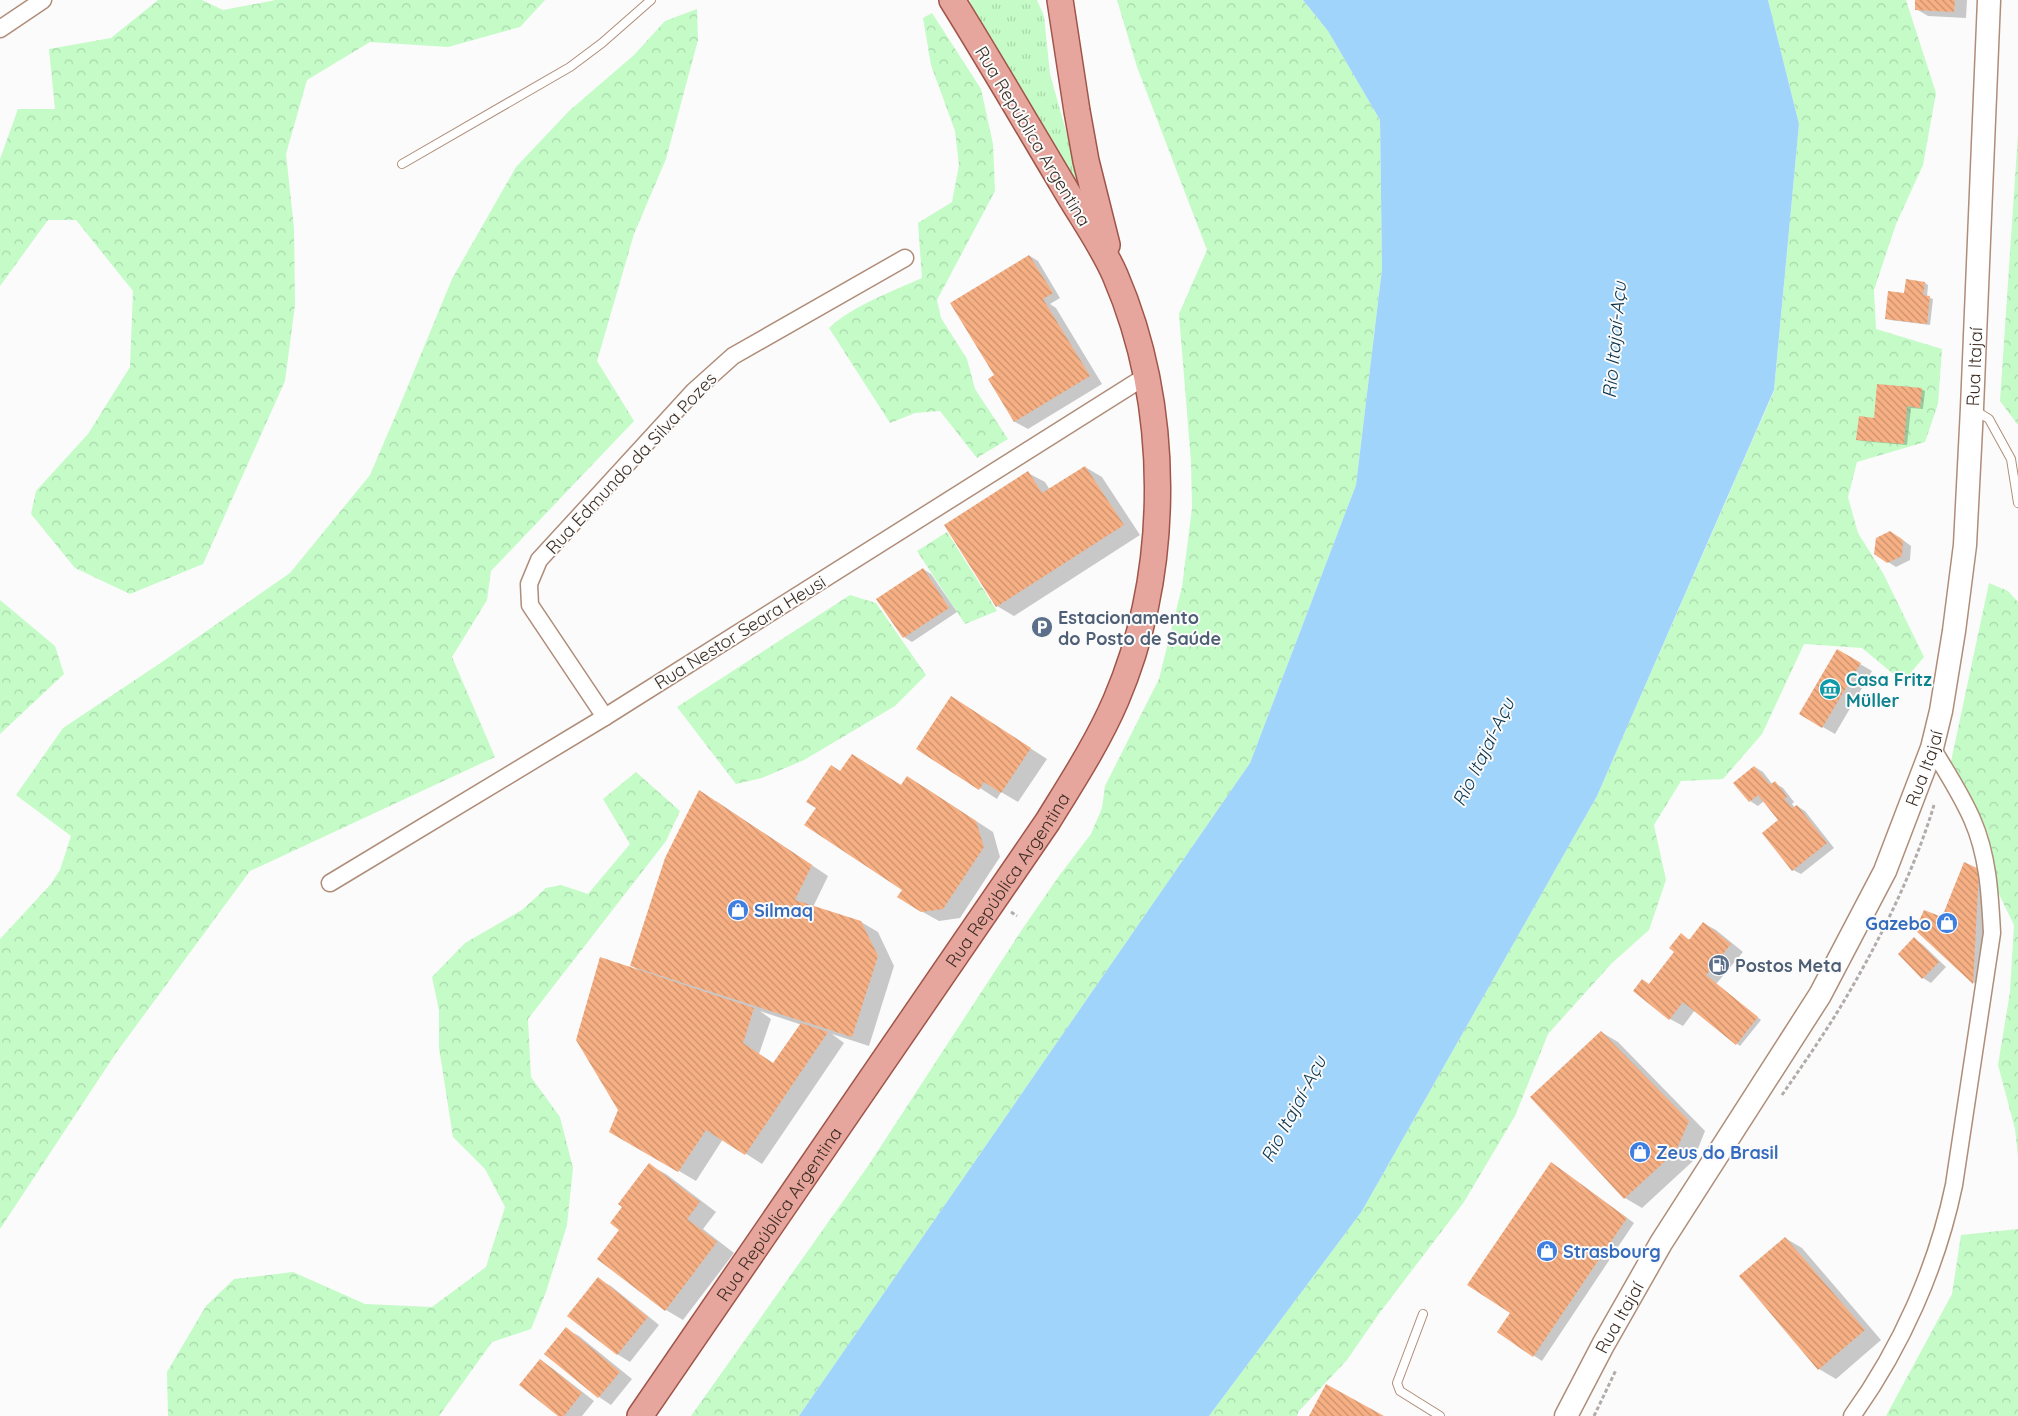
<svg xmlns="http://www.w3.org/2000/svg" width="2018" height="1416" font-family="Quicksand,sans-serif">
<defs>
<pattern id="grass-tufts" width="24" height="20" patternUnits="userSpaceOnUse" patternTransform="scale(1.25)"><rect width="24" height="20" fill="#c4fbc7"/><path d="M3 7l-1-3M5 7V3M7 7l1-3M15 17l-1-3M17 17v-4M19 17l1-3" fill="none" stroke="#a9d7ab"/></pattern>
<pattern id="forest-crowns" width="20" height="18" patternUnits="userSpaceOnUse" patternTransform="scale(1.25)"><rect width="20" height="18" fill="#c4fbc7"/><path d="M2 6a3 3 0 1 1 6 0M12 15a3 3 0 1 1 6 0" fill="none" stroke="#a9d7ab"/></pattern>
<pattern id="building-back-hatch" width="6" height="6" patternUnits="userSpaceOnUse" patternTransform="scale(1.25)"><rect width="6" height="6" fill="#f7b084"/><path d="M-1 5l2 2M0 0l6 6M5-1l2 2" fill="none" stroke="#c9906c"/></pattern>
</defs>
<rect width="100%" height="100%" fill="#fbfbfb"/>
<path fill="url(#grass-tufts)" d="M970,0H1037L1044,16L1050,74L1081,185L1080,188L1077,186L973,13Z"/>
<g fill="url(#forest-crowns)">
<path d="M158,0H202L223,10L276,0H545L520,27L448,47L370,42L307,80L286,154L294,228L295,305L285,381L203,564L130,594L75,568L31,514L36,491L88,434L130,367L133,291L76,220H48L0,286V159L18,109H55L49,49L111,38Z"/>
<path d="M1117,0H1303L1328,31L1380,120L1382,269L1356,485L1250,763L799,1416H691L868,1166L1023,928L1059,876L1091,834L1102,808L1105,786L1159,679L1182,587L1192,508L1191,462L1179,314L1207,250L1137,67Z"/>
<path d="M1768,0H1906L1936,93L1923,165L1896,224L1874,290L1876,329L1942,349L1938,404L1925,442L1857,462L1848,497L1858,533L1883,573L1924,657L1903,682L1862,648L1804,644L1762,734L1723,779L1681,781L1654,825L1666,880L1649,930L1612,963L1548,1034L1515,1116L1464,1202L1378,1315L1347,1360L1299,1411L1297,1416H1209L1362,1211L1597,796L1774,391L1799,124Z"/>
<path d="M697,9L698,40L666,159L634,234L597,361L634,421L491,571L487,600L452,657L495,757L250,871L116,1053L0,1229V939L50,885L60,870L71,836L16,795L63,728L162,662L290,573L370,475L400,405L452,279L516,167L569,111L634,55L665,21Z"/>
<path d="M932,13L981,89L993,144L995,191L937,300L941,318L967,359L975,389L1008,439L977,458L940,411L915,413L890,423L829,328C854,305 891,292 922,278L918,223L952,202L959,165L955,131L931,65L923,18Z"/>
<path d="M2018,134V425L2000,401Z"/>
<path d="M947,532L997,611L965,624L917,551Z"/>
<path d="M1989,583L2008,591L2018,602V1157L2015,1129L1998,1065L2010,992L2014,925L1946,785Z"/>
<path d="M850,595L876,603L926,675L895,706L804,760L762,778L736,784L677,707Z"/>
<path d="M0,600L55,646L64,674L0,734Z"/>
<path d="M636,772L680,811L666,841L528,1019L531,1077L560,1117L573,1168L567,1225L546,1292L531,1329L492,1342L439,1416H168L167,1372L206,1306L234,1279L293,1272L365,1304L432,1307L486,1267L505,1207L485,1169L453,1137L439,1048V1010L432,977L465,943L522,910L546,888L561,885L588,894L630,844L603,799Z"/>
<path d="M2018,1229V1416H1886L1952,1294L1961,1235Z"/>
</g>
<path fill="#a1d4fb" d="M1303,0H1768L1799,124L1774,390L1597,796L1362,1211L1209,1416H799L1250,763L1356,485L1382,269L1380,120L1328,31Z"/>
<g fill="#0003" fill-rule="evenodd">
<path d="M1916,0H1967L1966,18L1928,16L1916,9Z"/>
<path d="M1030,256L1038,261L1060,298L1050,304L1056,308L1102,384L1028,429L1015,422L989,379L996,375Z"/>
<path d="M1925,283L1928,285L1927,297L1933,299L1930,325L1890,320L1886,318Z"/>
<path d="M1921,389L1925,391L1923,409L1911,408L1907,445L1861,441L1857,439L1875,419Z"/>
<path d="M1085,467L1102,477L1140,535L1014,616L997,606L1028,473L1045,482L1050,490Z"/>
<path d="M1899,537L1911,546L1910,560L1896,567L1888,562Z"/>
<path d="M923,569L931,574L957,612L912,642L904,637Z"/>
<path d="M1838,651L1872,671L1835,734L1800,714Z"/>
<path d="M952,698L1047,759L1018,802L1001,792L997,799L918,748Z"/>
<path d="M1755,767L1763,772L1773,785L1775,783L1783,788L1794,802L1792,804L1795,808L1797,806L1805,811L1834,848L1801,874L1793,870L1780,820L1764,801L1758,806L1750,801Z"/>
<path d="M841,772L902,786L924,787L993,832L1000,857L960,918L939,921L921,911L903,889Z"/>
<path d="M716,801L828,876L813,907L861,922L878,932L894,966L869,1046L832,1034L844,1043L762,1164L723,1139L696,1181L611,1131L619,1110L640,971L632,966ZM760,1011L802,1025L774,1064L759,1054L771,1019Z"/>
<path d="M1978,870L1991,877L1985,990L1974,983L1917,930L1943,919Z"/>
<path d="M1703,923L1716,930L1743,952L1716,984L1761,1020L1740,1046L1695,1010L1683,1026L1670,1019L1634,990L1650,985L1676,952L1681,935L1690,940Z"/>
<path d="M1914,939L1922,944L1946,967L1931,983L1923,978L1900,954Z"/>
<path d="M1601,1032L1618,1042L1705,1131L1693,1161L1642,1208L1625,1198Z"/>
<path d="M649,1165L666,1174L716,1212L703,1229L734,1253L683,1320L666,1310L620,1230L624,1207Z"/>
<path d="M1559,1168L1634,1223L1542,1361L1498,1332L1512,1313Z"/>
<path d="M1785,1238L1802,1248L1881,1340L1836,1379L1819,1369Z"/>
<path d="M598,1279L611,1286L659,1325L630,1362L617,1354Z"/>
<path d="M566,1329L579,1336L632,1379L611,1405L599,1397L546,1354Z"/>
<path d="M540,1360L552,1368L594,1401L582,1416H560Z"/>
</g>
<g fill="url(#building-back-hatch)">
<path d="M1915,0H1955L1954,12L1915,10Z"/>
<path d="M1029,255L1053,293L1043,299L1090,376L1014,422L988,379L994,375L950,303Z"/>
<path d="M1906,279L1925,282L1923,295L1930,296L1927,324L1885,319L1888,291L1904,293Z"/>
<path d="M1877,384L1922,388L1920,408L1907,406L1904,444L1856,440L1859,416L1874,418Z"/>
<path d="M1085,466L1124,525L996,607L944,525L1028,471L1042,493Z"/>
<path d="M1890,531L1903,540L1902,556L1887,563L1874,554L1876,538Z"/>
<path d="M923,568L949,608L903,638L876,599Z"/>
<path d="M1837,649L1861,663L1822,728L1799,714Z"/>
<path d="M951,696L1031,748L1001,793L984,782L979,790L916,749Z"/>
<path d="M852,754L901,785L907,776L976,821L984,847L943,909L921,912L897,897L902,890L804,825L816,808L806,802L831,765L840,771Z"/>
<path d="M1754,766L1770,785L1775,781L1787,797L1784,799L1792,808L1797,805L1827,843L1792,871L1762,833L1778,820L1758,795L1749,802L1733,783Z"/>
<path d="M699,790L812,865L795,900L861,921L878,956L852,1037L630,966L665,858Z"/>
<path d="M1964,862L1979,869L1973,984L1915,930L1924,910L1942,917Z"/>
<path d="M1703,922L1731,944L1706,975L1758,1017L1736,1045L1683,1002L1669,1020L1633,991L1642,979L1649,984L1674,952L1669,948L1681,933L1689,940Z"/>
<path d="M1914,937L1939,962L1922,979L1898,954Z"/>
<path d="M600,957L754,1008L743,1043L773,1063L801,1023L828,1032L745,1155L706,1130L678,1172L609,1132L618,1110L576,1040Z"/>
<path d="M1601,1031L1689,1121L1676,1151L1624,1199L1530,1097Z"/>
<path d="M1551,1162L1627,1218L1533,1357L1497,1332L1510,1313L1467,1285Z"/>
<path d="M649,1163L700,1202L687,1219L717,1242L665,1311L597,1259L619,1230L610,1223L622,1207L618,1204Z"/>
<path d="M1785,1237L1865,1330L1818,1370L1739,1276Z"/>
<path d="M598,1277L648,1317L617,1355L567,1316Z"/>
<path d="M566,1327L620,1372L598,1398L544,1354Z"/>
<path d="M540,1359L582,1393L564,1416H558L519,1385Z"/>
<path d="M1326,1384L1384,1416H1309Z"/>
</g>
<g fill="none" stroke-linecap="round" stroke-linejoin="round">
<g stroke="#af8d79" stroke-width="10">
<g id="service">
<path d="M402,164L570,67L602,43L651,0"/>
<path d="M1976,411L1989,419L2011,459L2018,503"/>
<path d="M1423,1314L1397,1383L1400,1391L1440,1416"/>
</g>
</g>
<g stroke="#af8d79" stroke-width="19">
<g id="minor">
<path d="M0,29L43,0"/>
<path d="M605,717L530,605L529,584L539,560L694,391L733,356L905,258"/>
<path d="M330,883L605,717L1146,376"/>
<path d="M1852,1416C1901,1348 1937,1267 1954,1185L1992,933C1990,894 1988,855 1972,819C1961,794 1946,771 1932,748"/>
</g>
</g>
<g stroke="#af8d79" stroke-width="25">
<g id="secondary">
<path id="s1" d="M1566,1416L1603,1345L1661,1243L1820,995L1885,871L1932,748L1941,711L1954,631L1965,545L1972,408L1989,0"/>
</g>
</g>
<g stroke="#a05549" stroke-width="28">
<g id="primary">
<path d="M1060,0L1077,111L1086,161L1107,245"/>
<path id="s2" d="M640,1416L1048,821C1072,782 1098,742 1116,700C1172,569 1171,405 1115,275C1102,245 1079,213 1063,185C1026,123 990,61 952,0"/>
</g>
</g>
<g stroke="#b1aca9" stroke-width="3" stroke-dasharray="4 2.5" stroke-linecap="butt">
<path d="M1011,912L1017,916"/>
<path d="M1782,1095C1802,1066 1823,1036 1841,1006C1877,946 1914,872 1934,805"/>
<path d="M1594,1416L1616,1370"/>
</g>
<use href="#service" stroke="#fff" stroke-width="8"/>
<use href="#minor" stroke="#fff" stroke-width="16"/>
<use href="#secondary" stroke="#fff" stroke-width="22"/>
<use href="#primary" stroke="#e7a69d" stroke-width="25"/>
</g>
<defs>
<g id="parking-disc" transform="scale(1.125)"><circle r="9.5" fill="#5c6f8a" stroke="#fbfbfb"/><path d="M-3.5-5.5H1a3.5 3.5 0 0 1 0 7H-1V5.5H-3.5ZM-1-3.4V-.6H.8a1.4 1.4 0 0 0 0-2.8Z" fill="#fff"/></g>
<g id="museum-disc" transform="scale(1.125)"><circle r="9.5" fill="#0f9aa8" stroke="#fbfbfb"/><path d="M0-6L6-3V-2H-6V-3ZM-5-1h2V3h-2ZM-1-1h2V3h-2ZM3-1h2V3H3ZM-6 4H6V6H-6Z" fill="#fff"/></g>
<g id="shop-disc" transform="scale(1.125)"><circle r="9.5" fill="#3f7fe0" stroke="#fbfbfb"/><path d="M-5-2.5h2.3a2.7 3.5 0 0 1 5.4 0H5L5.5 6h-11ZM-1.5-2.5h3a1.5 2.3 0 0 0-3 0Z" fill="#fff"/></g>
<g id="fuel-disc" transform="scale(1.125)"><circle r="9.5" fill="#5c6f8a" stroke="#fbfbfb"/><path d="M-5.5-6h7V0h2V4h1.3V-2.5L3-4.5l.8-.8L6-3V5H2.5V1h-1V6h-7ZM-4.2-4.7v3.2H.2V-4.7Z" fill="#fff"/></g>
</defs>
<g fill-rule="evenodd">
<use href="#parking-disc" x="1042" y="627"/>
<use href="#museum-disc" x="1830" y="689"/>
<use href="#shop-disc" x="738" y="910"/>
<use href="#shop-disc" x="1947" y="923"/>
<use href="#fuel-disc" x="1719" y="965"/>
<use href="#shop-disc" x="1640" y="1152"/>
<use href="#shop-disc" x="1547" y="1251"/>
</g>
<g text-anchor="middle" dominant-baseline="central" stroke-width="4" stroke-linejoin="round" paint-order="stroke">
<g font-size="18" fill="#3b2e25" stroke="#fbfbfb">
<text transform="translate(1033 136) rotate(59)">Rua República Argentina</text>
<text stroke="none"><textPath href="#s1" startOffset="1148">Rua Itajaí</textPath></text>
<text transform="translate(631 463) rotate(-47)">Rua Edmundo da Silva Pozes</text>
<text transform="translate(740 632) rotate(-32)">Rua Nestor Seara Heusi</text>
<text stroke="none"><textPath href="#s1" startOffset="742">Rua Itajaí</textPath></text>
<text stroke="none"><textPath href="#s2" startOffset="650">Rua República Argentina</textPath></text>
<text stroke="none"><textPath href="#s2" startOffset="245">Rua República Argentina</textPath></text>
<text stroke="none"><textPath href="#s1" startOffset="112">Rua Itajaí</textPath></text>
</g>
<g font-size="18" font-weight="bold" fill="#4e5e75" stroke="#fbfbfb" text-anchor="start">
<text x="1058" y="617">Estacionamento<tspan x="1058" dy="21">do Posto de Saúde</tspan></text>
<text x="1735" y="965">Postos Meta</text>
</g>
<g font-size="18" font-weight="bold" fill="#0d838f" stroke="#fbfbfb" text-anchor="start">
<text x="1846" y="679">Casa Fritz<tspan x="1846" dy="21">Müller</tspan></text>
</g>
<g font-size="18" font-weight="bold" fill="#366cbe" stroke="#fbfbfb" text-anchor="start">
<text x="754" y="910">Silmaq</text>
<text x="1931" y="923" text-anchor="end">Gazebo</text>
<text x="1656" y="1152">Zeus do Brasil</text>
<text x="1563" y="1251">Strasbourg</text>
</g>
<g font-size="19" font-style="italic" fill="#0b344d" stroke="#fbfbfb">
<text transform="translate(1614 340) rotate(-85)">Rio Itajaí-Açu</text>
<text transform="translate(1483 752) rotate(-64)">Rio Itajaí-Açu</text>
<text transform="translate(1293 1109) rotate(-62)">Rio Itajaí-Açu</text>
</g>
</g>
</svg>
